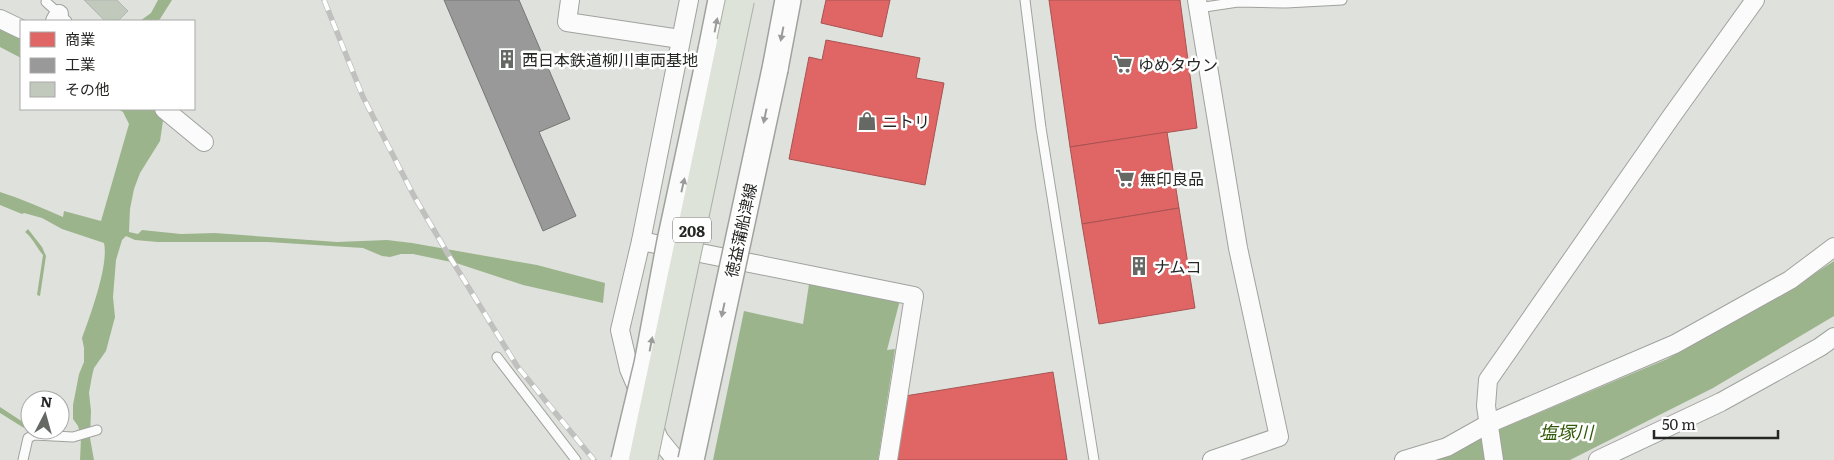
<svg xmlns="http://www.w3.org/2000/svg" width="1834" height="460" font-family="Literata,'Noto Sans JP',serif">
<rect width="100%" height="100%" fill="#dfe2dc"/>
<g fill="#9cb48c">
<path d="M158,0H172L160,19L158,21H140L151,13Z"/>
<path d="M0,25L21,35V58L0,47Z"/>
<path d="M118,109H153L163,121L160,141L140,173L134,189L130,209L129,232L138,234L142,230L181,234L215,233L337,242L387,240L412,243L537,265L605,283L603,303L523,285L456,263L413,254H401L390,257L382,256L363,248L268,242H158L135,240L126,236L122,240L116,260L113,297L115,317L106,351L94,368L92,376L89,393L91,411L90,438L94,460H80L81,438L78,426L73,419V405L79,374L84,362V348L82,338C90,316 109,265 104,243L62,229L42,218L24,213L22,214L0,205V192C22,199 42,208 63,217L64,211L101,221L129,124L123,112Z"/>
<path d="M28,229L42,247L46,256L40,296L37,295L43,255C37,248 32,237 25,232Z"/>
<path d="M1834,261V316L1713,388L1570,460H1427L1667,359L1794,287Z"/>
<path d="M809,284L900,300L887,350L895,349L878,460H713L744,311L803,324Z"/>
<path d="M0,407L26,424L24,428L0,413Z"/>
</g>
<g fill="#e06666" stroke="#a85352">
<path d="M826,0H890L882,37L821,23Z"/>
<path d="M1049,0H1180L1197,128L1070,147Z"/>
<path d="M826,40L920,58L916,78L944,83L925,185L789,159L809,57L822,60Z"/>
<path d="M1167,132L1179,208L1082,224L1070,147Z"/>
<path d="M1179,208L1195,308L1099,324L1082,224Z"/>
<path d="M1053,372L1067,460H898L895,445L905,396Z"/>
</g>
<path fill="#999" stroke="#767776" d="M444,0H519L570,119L539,132L576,216L543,231Z"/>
<path fill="#c1c9bc" stroke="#b4b7b2" d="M84,0H117L128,11L118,21H105Z"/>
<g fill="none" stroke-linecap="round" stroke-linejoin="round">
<g stroke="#a0a29e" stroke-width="11">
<g id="service">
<path d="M1025,0L1041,128L1094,460"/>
<path d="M46,2L67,21"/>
<path d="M1198,8L1238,2L1286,3L1342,0"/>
<path d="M497,357L576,460"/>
<path d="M23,460L28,438L34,435L73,437L97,430"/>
</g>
</g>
<g stroke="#a0a29e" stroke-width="20">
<g id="minor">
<path d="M570,0L567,22L680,39"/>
<path d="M1197,0L1238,248L1279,437L1212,460"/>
<path d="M0,19L21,29"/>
<path d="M55,21L59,14"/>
<path d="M164,109L204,142"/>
<path d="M641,241L914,296L888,460"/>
<path d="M641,397L629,369L620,330L641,241L689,0"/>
<path d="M651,420L659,439L676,460"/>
<path d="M1404,460L1447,447L1488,424L1675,344L1790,280L1834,247"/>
<path d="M1494,460L1486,406L1488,380L1671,117L1755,0"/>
<path d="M1598,460L1721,402L1820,347L1834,337"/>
</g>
</g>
<g stroke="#a0a29e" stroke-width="28">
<g id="secondary">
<path d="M711,50L721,0"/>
<path d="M775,69L788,0"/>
</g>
</g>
<use href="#service" stroke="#fafbfa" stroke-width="9"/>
<use href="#minor" stroke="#fafbfa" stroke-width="18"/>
<use href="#secondary" stroke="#fafbfa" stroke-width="25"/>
<g stroke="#c0c0bf" stroke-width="5.5">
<path id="rail" d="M324,0L363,97L414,196L448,254L517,366L594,460"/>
</g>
<use href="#rail" stroke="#fff" stroke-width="4" stroke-dasharray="11" stroke-linecap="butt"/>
<g stroke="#a0a29e" stroke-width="28" stroke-linecap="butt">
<g id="secondary-bridge">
<path d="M624,460L647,364L670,241L711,50"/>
<path d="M691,460L775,69"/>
</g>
</g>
<g stroke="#a8afa3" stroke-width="30" stroke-linecap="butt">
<path id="motorway-bridge" d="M643,460L740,0"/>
</g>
<use href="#secondary-bridge" stroke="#fafbfa" stroke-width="25"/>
<use href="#motorway-bridge" stroke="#dde3d9" stroke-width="28"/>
</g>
<defs><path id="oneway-solid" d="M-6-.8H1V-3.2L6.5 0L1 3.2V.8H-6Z" transform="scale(1.25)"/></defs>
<g fill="#9a9c9a">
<use href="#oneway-solid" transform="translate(716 25) rotate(-79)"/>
<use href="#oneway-solid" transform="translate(782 34) rotate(101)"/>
<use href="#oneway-solid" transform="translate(765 116) rotate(102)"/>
<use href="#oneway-solid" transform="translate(683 185) rotate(-77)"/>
<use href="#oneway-solid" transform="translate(723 310) rotate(102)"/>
<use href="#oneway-solid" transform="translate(651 344) rotate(-79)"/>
</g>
<defs>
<g id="building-bare" transform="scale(1.5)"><path d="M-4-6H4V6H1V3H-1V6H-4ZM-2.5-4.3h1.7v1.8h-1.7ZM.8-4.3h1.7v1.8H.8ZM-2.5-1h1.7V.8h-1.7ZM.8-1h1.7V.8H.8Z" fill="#666864" stroke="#fff" stroke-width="2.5" paint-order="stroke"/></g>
<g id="supermarket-bare" transform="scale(1.5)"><path d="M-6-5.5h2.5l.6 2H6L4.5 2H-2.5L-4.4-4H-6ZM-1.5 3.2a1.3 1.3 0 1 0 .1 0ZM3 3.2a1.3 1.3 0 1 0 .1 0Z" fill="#666864" stroke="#fff" stroke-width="2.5" paint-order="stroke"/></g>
<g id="shop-bare" transform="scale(1.5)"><path d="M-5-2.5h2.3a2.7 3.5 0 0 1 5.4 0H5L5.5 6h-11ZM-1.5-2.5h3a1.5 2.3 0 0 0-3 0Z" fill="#666864" stroke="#fff" stroke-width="2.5" paint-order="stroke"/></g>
</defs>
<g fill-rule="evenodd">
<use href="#building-bare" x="507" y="59"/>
<use href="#supermarket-bare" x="1123" y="64"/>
<use href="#shop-bare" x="867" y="121"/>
<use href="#supermarket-bare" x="1125" y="178"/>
<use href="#building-bare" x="1139" y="266"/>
</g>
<g text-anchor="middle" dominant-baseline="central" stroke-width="5" stroke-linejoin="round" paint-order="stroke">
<rect fill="#fff" stroke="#666866" stroke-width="1" x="673" y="217.5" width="38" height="25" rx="4"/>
<g font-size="15" font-weight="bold" fill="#252724">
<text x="692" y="230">208</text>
</g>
<g font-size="16" fill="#252724" stroke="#fff" text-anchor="start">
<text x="522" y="59">西日本鉄道柳川車両基地</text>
<text x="1138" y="64">ゆめタウン</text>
<text x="882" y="121">ニトリ</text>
<text x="1140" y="178">無印良品</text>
<text x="1154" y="266">ナムコ</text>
</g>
<g font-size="16" fill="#252724" stroke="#fff">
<text transform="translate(740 230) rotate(-78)">徳益蒲船津線</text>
</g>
<g font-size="18" font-style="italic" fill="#315a08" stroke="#fff">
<text x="1566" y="431">塩塚川</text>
</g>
</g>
<rect x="20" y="20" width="175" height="90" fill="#ffffff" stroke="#a8a9a7"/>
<rect x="30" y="32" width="25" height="15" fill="#e06666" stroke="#a8a9a7"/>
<text x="65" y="45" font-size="15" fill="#252724">商業</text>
<rect x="30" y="58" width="25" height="15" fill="#999999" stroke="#a8a9a7"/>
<text x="65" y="70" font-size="15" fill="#252724">工業</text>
<rect x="30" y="82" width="25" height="15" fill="#c1c9bc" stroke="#a8a9a7"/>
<text x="65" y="95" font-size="15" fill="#252724">その他</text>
<g transform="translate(45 415) rotate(6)"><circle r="24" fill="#ffffff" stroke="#a8a9a7"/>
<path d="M0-4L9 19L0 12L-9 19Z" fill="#666864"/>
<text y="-8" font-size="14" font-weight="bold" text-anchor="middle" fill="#252724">N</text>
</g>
<path d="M1654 430v8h124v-8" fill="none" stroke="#252724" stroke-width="2.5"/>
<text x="1662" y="430" font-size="15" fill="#252724" stroke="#ffffff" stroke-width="4" paint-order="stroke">50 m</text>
</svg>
